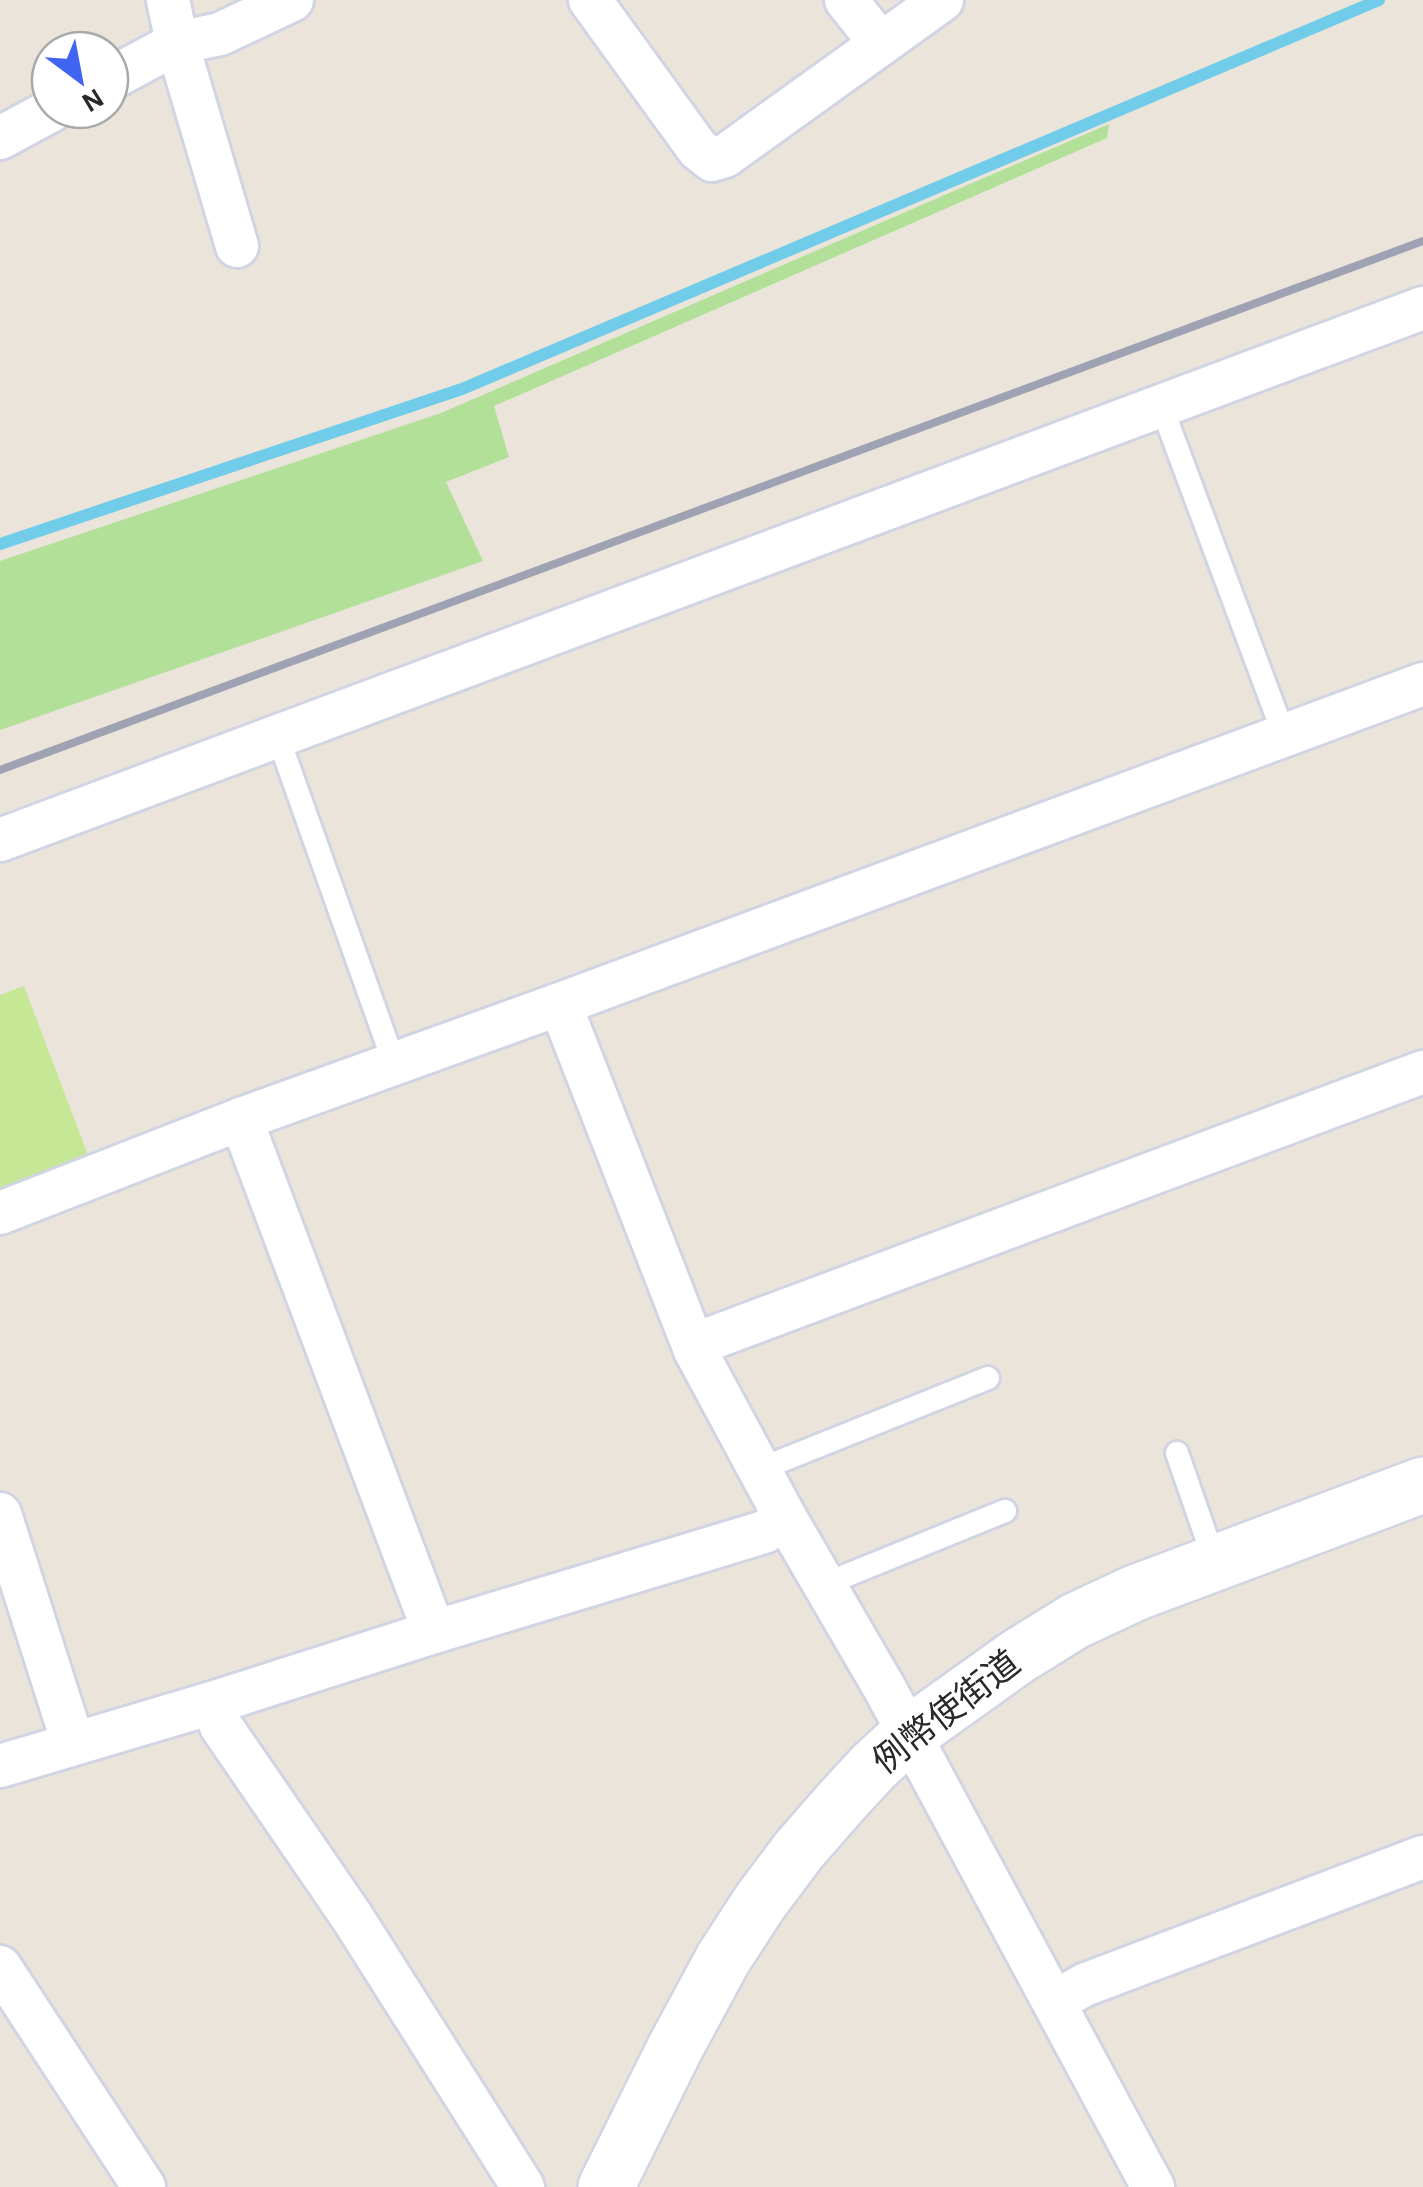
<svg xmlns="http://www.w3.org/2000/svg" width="1423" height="2187" font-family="'Alegreya Sans','Noto Sans JP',sans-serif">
<rect width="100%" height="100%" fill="#ebe4db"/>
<path fill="#b3e099" d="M1109,124L1107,138L494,406L509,457L446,482L483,561L0,730V561L441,413Z"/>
<path fill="#c6e795" d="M24,986L91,1163L0,1197V995Z"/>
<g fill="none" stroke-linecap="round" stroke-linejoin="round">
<path stroke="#71ccea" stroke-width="12" d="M0,544L462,389L1379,0"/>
<g stroke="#d1d4e2" stroke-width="28">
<g id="service">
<path d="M1162,408L1284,735"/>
<path d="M278,737L394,1063"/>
<path d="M1177,1453L1215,1562"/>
<path d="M761,1473L778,1462L988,1378"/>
<path d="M828,1589L845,1576L1005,1511"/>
</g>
</g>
<g stroke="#d1d4e2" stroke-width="48">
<g id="minor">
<path d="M168,0L177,43L237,246"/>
<path d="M590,0L698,149L712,160L725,156L942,0"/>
<path d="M846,0L881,44"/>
<path d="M110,79L177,43L220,34L292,0"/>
<path d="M0,138L52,110"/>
<path d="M0,840L1423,308"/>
<path d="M560,1004L695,1350L786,1519L885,1689L1153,2187"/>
<path d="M241,1119L434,1632"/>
<path d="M0,1213L241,1119L560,1004L1423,684"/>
<path d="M695,1350L712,1338L1423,1072"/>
<path d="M0,1514L73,1743"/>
<path d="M212,1703L221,1726L352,1917L523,2187"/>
<path d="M0,1766L212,1703L434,1632L764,1532L786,1519"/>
<path d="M0,1967L144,2187"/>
<path d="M1055,2002L1084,1985L1423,1857"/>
</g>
</g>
<g stroke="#d1d4e2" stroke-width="60">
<path id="secondary" d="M606,2187L675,2048L723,1959L760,1902L799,1850L840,1803L874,1766L908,1735L1017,1657L1075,1621L1135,1593L1423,1485"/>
</g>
<use href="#service" stroke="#fff" stroke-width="22"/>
<use href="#minor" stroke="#fff" stroke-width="42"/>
<use href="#secondary" stroke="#fff" stroke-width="55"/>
<path stroke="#9ea2b3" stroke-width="8" d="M0,770L1423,241"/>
</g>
<g text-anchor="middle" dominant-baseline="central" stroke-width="8" stroke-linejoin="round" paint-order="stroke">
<g font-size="35" fill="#292929" stroke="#fff">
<text transform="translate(947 1713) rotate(-38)">例幣使街道</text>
</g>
</g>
<g transform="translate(80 80) rotate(148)"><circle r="48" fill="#ffffff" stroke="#a9a9a9" stroke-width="2.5"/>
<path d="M0-8L18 38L0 25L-18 38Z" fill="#4065f3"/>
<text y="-15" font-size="28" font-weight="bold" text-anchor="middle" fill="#292929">N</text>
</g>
</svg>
